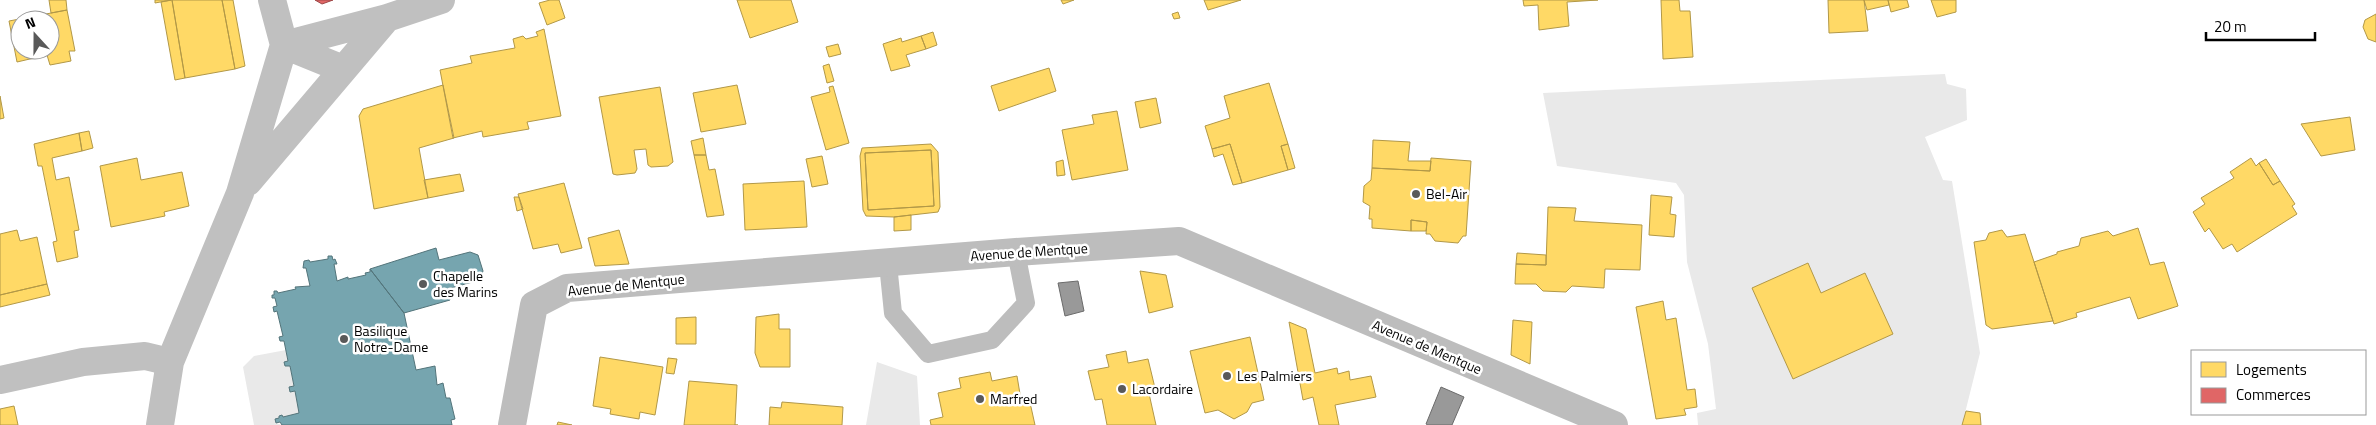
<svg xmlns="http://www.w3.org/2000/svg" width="2376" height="425" font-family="'Titillium Web',sans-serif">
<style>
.green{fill:#e9e9e9}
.homes{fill:#ffd966;stroke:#b29847;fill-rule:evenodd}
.shops{fill:#e06666;stroke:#9d4747}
.public{fill:#76a5af;stroke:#53747a}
.industry{fill:#999;stroke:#6b6b6b}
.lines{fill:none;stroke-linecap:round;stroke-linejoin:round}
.lane{stroke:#bdbdbd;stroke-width:18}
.street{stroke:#bdbdbd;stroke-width:28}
.secondary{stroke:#c0c0c0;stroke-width:28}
.poi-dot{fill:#595959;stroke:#fff;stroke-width:2}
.labels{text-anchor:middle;stroke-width:5;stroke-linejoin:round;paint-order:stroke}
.poi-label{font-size:14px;fill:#000;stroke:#fff;text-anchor:start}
.street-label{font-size:14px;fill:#000;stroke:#fff}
</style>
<rect width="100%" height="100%" fill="#fff"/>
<!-- green -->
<path class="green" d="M1945,74L1947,84L1966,89L1967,120L1925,137L1943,180L1952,181L1980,353L1962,425H1698L1697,413L1716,409L1708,344L1687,262L1684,195L1676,183L1557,166L1543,93Z
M286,350L288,361L284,362L285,366H290L294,386L291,392L295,391L299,413L283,417L279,416L276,423L282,425H254L243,367L254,356Z
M877,362L917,376L920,425H866Z"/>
<!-- homes -->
<path class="homes" d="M49,0H66L67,10L51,13Z
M155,0H171L155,3Z
M172,0H222L235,69L185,78Z
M172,0L185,78L175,80L161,2Z
M222,0H233L245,66L235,69Z
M550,0H559L565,18L547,25L539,3Z
M737,0H791L798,22L750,38Z
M1061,0H1074L1063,4Z
M1204,0H1241L1208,10Z
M1523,0H1598L1567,2L1569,26L1539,30L1538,5L1524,6Z
M1661,0H1679L1680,11H1690L1693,57L1663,59Z
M1828,0H1864L1868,31L1829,33Z
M1864,0H1888L1889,5L1867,10Z
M1888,0H1907L1909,7L1891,12Z
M1931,0H1956V12L1937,17Z
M67,10L75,51H69L71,61L50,65L47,55L17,62L9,21ZM20,20H50V50H20Z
M1178,12L1180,18L1174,19L1172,14Z
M2376,14V42L2368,39L2363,27L2365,20Z
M544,29L561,116L527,122L529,129L483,137L482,131L453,138L440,70L472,63L470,56L515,48L513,39L523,36L526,39L538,36L536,32Z
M933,32L937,45L926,49L921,36Z
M921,36L926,49L906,55L910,66L891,71L883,44L901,38L902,42Z
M838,44L841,54L829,57L826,47Z
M829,64L834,81L827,83L823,66Z
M1049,68L1056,91L999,111L991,86Z
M1269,83L1288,144L1281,146L1288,170L1242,183L1230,144L1212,149L1205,126L1230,118L1224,96Z
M443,85L454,138L419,148L428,198L374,209L359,116L363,109Z
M737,85L746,124L701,132L693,93Z
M833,86L849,143L826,150L811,97L830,92L829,87Z
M660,87L673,162L668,166L651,167L648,165L646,149L634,150L637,169L635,173L617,175L613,174L599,97Z
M0,96L4,118L0,119Z
M1156,98L1161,123L1140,128L1135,102Z
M1117,111L1128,170L1072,180L1062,130L1094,124L1092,115Z
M2350,117L2355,150L2321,156L2301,124Z
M89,131L93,148L82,151L79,133Z
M79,133L82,151L52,158L56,180L69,177L79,230L74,231L78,257L57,262L53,242L57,241L42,166H38L34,144Z
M703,138L706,155H694L691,141Z
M1373,140L1410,142L1408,161H1431L1430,171L1372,168Z
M931,144L938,152L940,207L938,212L894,217L866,216L863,210L860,156L862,148ZM931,150L934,206L868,210L865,153Z
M1230,144L1242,183L1233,185L1223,154L1214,157L1212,149Z
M1288,144L1295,168L1288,170L1281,146Z
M931,150L934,206L868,210L865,153Z
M694,155H706L709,170L715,169L724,215L707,217Z
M822,156L828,184L812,187L806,159Z
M137,158L141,180L182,172L189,206L164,212L165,216L111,227L100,166Z
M1431,158L1471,161L1466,236H1463L1458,243L1435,241L1430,234H1426L1427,222L1411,220V231L1372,228V219H1369L1370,206L1363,202L1364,186L1371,180L1372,168L1430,171Z
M2251,158L2256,166L2259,163L2273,185L2280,181L2295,204L2292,206L2297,214L2237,252L2232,244L2223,249L2209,228L2205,232L2193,212L2205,204L2201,198L2234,178L2230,172Z
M2266,159L2280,181L2273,185L2259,163Z
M1063,160L1065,175L1057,176L1056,162Z
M460,174L464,191L428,198L424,180Z
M804,181L807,227L745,230L743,184Z
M564,183L582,248L561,253L558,244L533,249L518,194Z
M1651,195L1672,197L1670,214L1676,215L1674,237L1649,235Z
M514,197H519L523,209L517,211Z
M1548,207L1576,208L1574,221L1642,225L1640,270L1605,269L1604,288L1572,286L1566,292L1543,291L1536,284H1515L1516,264L1546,265Z
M911,215V230L894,231V217Z
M1411,220L1427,222L1426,231H1411Z
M2138,228L2150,265L2164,262L2178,306L2138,319L2130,297L2076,313L2077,317L2054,324L2034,262L2057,254V252L2079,246L2081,238L2108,231L2113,236Z
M17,230L20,241L37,237L47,284L0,295V234Z
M619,230L629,264L595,266L588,238Z
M2002,230L2007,237L2025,234L2053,321L1992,329L1986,325L1974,242L1986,240L1989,233Z
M1517,253L1546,255V265L1516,264Z
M1808,263L1821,293L1865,273L1893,334L1793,379L1752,288Z
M1140,271L1166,275L1173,307L1149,313Z
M47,284L50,295L0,307V295Z
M1663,301L1666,320L1676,318L1687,390L1695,389L1697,407L1684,409L1686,415L1656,419L1636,307Z
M779,314V329H790V367H760L755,353L756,317Z
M696,317V344H676V318Z
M1513,320L1532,322L1530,364L1511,355Z
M1289,322L1306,329L1315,373L1337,368L1338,374L1349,371L1350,380L1371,376L1376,397L1335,405L1339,425H1319L1313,397L1303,400Z
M1250,337L1264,400L1252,403L1247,412L1234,419L1218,410L1205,413L1190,351Z
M1126,351L1128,363L1148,359L1155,388L1148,389L1156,425H1107L1102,399L1095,400L1088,371L1109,367L1106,355Z
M600,357L663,367L655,415L640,412L639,419L610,414L611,409L593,406Z
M668,358L677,359L674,374L666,373Z
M990,372L992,381L1017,376L1021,400L1029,398L1035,425H931L930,420L943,417L938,393L961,388L959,378Z
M689,381L737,385L735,425H738H684Z
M782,402L843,407L842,425H769L770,407L781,408Z
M14,406L18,425H0V409Z
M1966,411L1980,413L1981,425H1962Z
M558,422L572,425H557Z"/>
<!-- shops -->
<path class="shops" d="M315,0H333L322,4Z"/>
<!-- public -->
<path class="public" d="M436,248L439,260L470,252L478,255L483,271L480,280L447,289L450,300L404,313L370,269Z
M328,256H332L333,260L335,259L337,264H334L337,281L348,277V279L366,275L365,273L370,272V269L404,313L416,370L435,366L437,385L443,383L446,398H450L455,419L451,420L452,425H282L280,422L276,423L275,419L279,418V416L282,415L283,417L299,413L295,391L290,392L289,387L294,386L290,366H285L284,362L288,361L284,341H280L279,337L283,336L277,311L274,312L273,307L277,306L275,298H272V295H274V291H277L278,293L296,289L295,287L310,286L306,268H303L304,261L309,260L310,262L328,259Z"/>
<!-- industry -->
<path class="industry" d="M1078,281L1084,311L1065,316L1058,283Z
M1441,387L1464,397L1452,425H1428L1426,424Z"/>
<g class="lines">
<!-- lane -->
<path class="lane" d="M888,264L893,313L928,354L992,340L1026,303L1016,252"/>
<!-- street -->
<path class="street" d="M512,425L534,305L567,288L1016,252L1179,241L1614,425"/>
<!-- secondary -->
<path class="secondary" d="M284,45L387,18L441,0
M284,45L343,69
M248,182L387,18
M0,380L83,362L145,356L170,362
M160,425L170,362L240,193L284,45L272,0"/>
</g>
<!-- markers -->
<g class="poi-dot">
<circle cx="1416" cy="194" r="5"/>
<circle cx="423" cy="284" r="5"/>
<circle cx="344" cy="339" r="5"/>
<circle cx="1227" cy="376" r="5"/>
<circle cx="1122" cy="389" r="5"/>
<circle cx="980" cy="399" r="5"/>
</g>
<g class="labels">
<!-- poi labels -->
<g class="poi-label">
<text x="1426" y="199">Bel-Air</text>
<text x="433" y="281">Chapelle<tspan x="433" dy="16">des Marins</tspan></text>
<text x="354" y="336">Basilique<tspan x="354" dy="16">Notre-Dame</tspan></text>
<text x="1237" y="381">Les Palmiers</text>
<text x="1132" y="394">Lacordaire</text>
<text x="990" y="404">Marfred</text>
</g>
<!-- street labels -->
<g class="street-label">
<text transform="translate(1029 252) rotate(-4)" y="5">Avenue de Mentque</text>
<text transform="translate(626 285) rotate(-6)" y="5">Avenue de Mentque</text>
<text transform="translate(1427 347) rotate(23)" y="5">Avenue de Mentque</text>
</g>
</g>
<!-- legend -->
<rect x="2191" y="350" width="175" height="65" fill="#ffffff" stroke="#999999"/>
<rect x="2201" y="362" width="25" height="15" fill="#ffd966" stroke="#999999"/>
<text x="2236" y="375" font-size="15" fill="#000000">Logements</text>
<rect x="2201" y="388" width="25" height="15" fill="#e06666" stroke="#999999"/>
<text x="2236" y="400" font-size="15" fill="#000000">Commerces</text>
<!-- north arrow -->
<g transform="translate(35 35) rotate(339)"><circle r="24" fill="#ffffff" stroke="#999999"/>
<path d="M0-4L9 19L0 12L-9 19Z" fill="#595959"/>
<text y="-8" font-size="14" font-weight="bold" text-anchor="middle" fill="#000000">N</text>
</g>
<!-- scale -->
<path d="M2206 32v8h109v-8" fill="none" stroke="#000000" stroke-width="2.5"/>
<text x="2214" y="32" font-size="15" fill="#000000" stroke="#ffffff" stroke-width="4" paint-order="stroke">20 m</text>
</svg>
